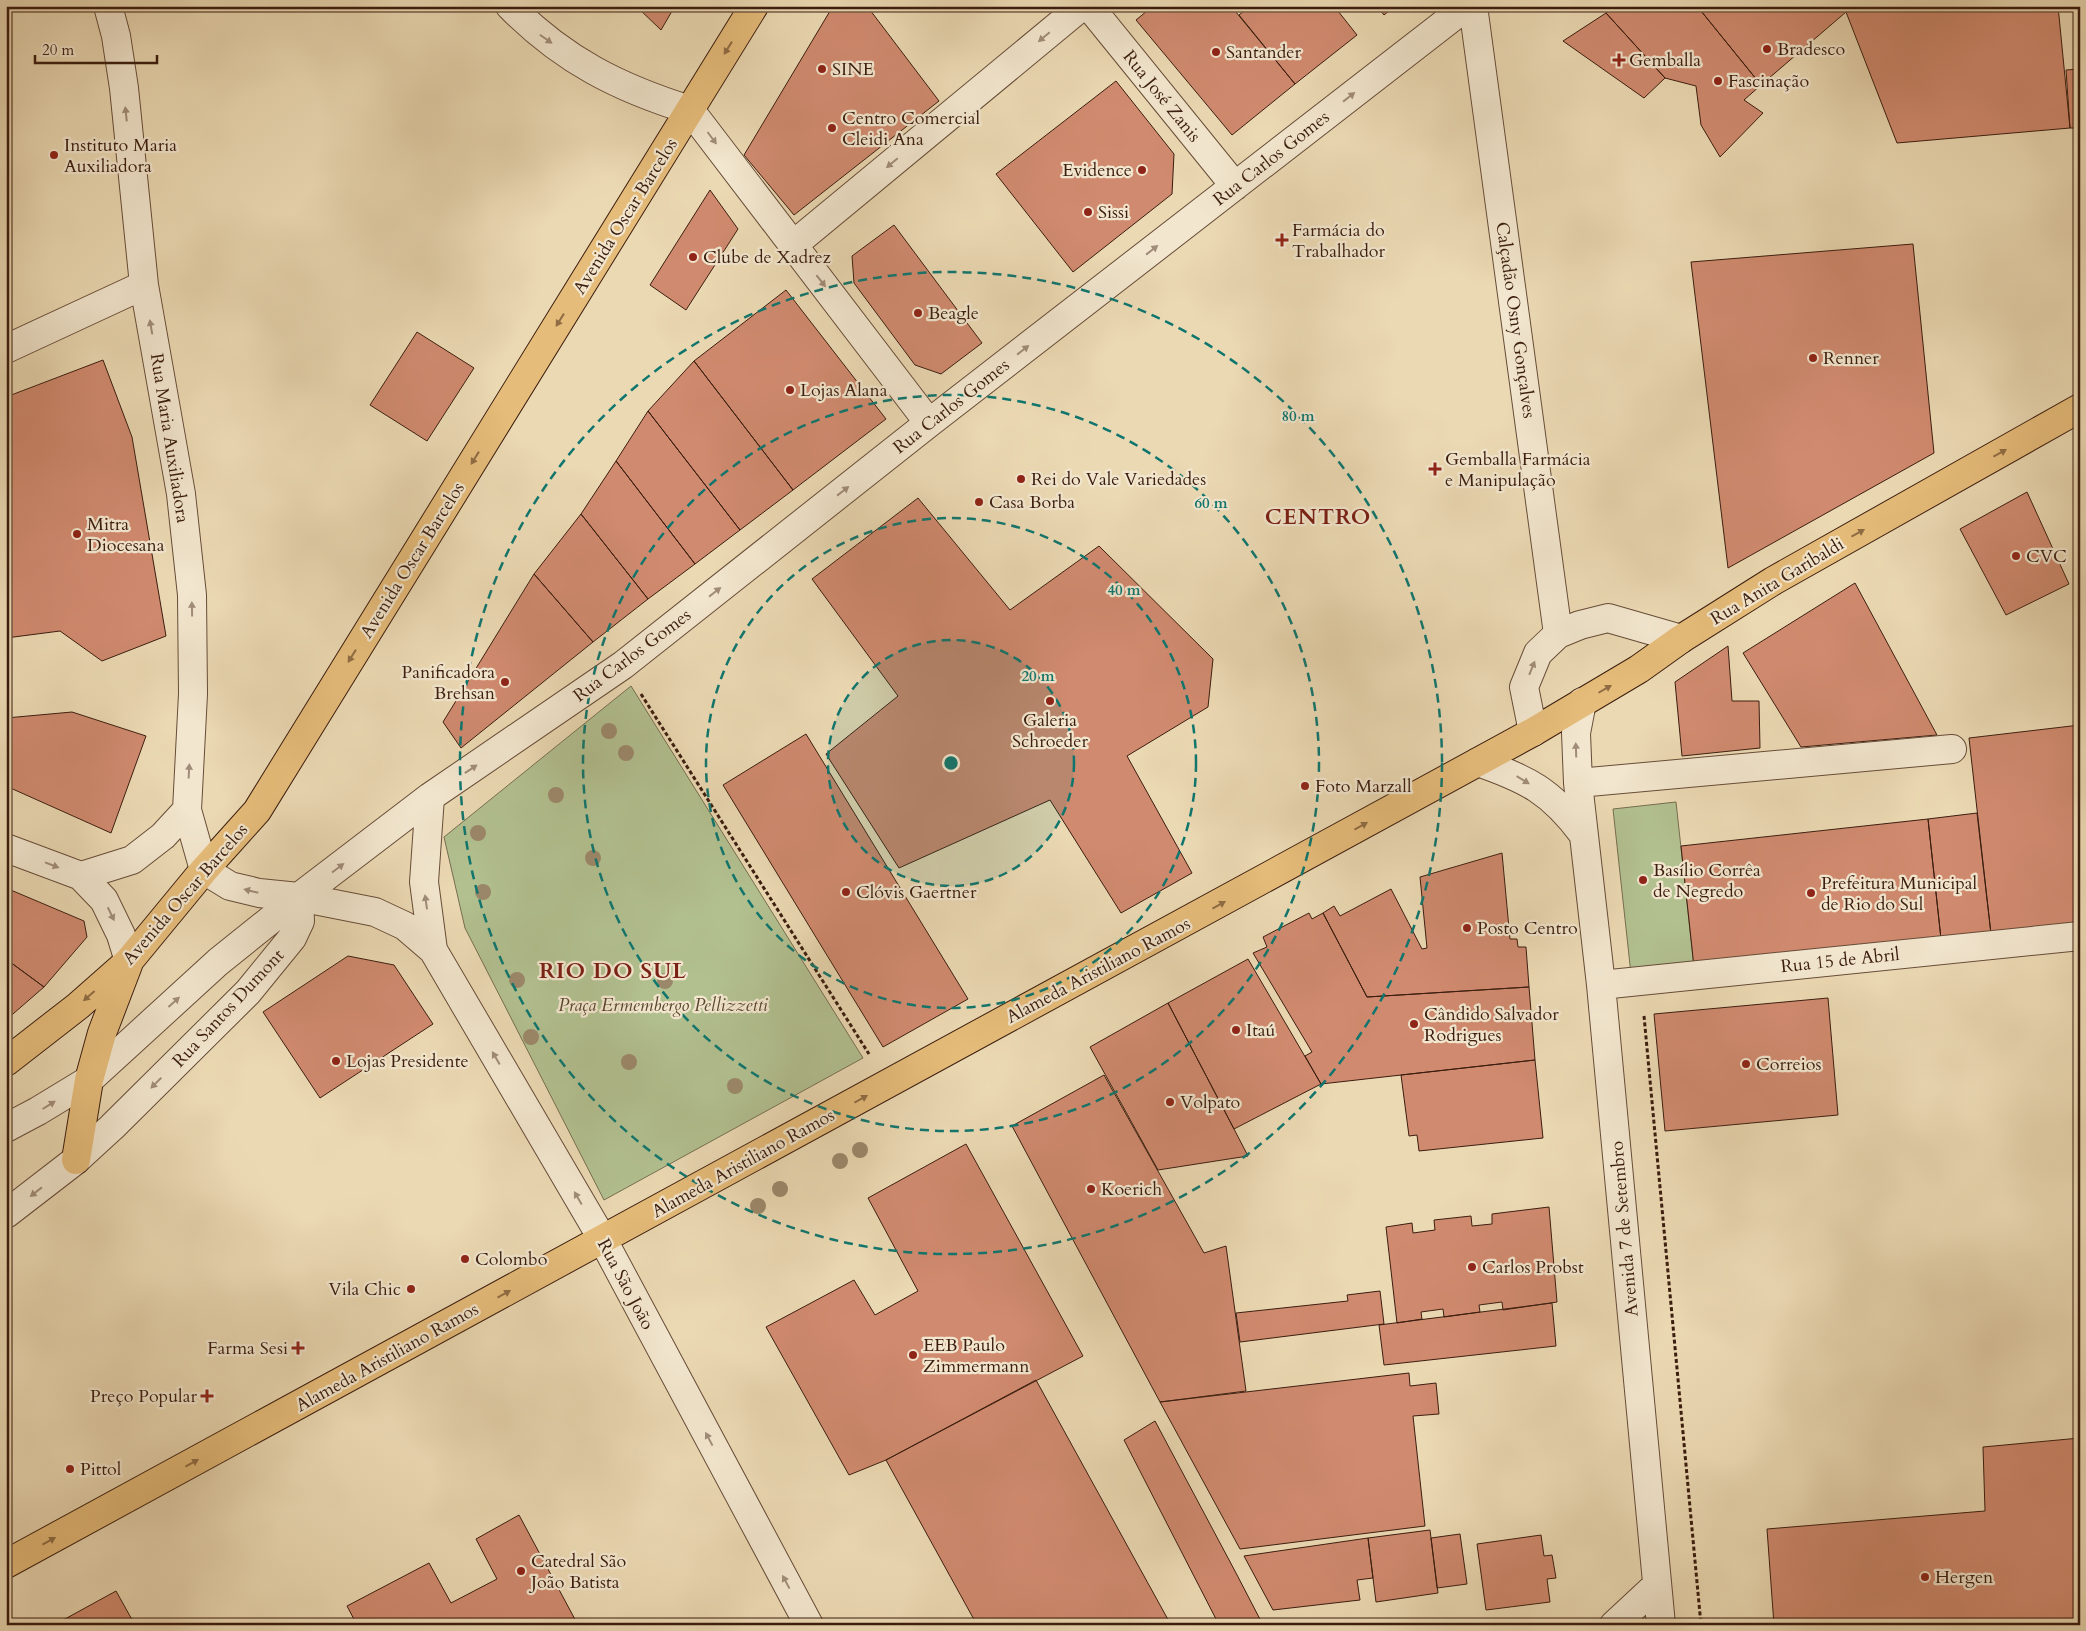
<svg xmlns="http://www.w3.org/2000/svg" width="2086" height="1631" font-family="Cardo,serif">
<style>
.green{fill:#b2c090;stroke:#766e50}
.building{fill:#d08a6f;stroke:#3b1d0f}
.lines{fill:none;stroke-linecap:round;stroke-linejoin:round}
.minor-casing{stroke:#674c38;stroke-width:30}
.major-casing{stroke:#3b1d0f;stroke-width:30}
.path{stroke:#3b1d0f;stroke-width:3;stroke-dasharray:4 2.5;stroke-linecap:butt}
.minor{stroke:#f2e6ce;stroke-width:28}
.major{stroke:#e6bc7a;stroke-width:28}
.tree{fill:#9b886a}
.oneway{fill:#a08c78}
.oneway2{fill:#906c44}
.ring{fill:none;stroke:#0f766e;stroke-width:2.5;stroke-dasharray:9 6}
.poi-dot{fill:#8f2418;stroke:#f2e6ce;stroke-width:2}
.labels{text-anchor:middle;stroke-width:4.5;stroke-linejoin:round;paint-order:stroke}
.poi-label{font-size:18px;fill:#3b1d0f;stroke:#f2e6ce;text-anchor:start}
.street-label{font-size:18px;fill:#3b1d0f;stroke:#f2e6ce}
.park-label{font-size:18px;font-style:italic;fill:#59462f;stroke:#f2e6ce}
.district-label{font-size:22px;font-weight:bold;letter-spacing:1px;fill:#7a1f14;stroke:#f2e6ce}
.centre{fill:#0f766e;stroke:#f2e6ce;stroke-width:2.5}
.ring-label{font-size:15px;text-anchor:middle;font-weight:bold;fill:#0f766e;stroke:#f2e6ce;stroke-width:4.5;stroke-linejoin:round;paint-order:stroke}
</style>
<rect width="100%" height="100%" fill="#ebd9b3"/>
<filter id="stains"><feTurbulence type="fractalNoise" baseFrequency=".004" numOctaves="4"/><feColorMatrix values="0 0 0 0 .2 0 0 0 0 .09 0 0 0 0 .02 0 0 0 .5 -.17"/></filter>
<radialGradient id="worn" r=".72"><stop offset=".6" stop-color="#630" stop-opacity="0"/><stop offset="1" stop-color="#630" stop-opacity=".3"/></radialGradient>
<!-- green -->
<path class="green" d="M631,686L863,1058L604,1200L465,928L444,837Z
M1676,802L1694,967L1631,974L1613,809Z"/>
<!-- building -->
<path class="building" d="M636,6H675L661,30Z
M833,6H867L939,101L794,215L744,155Z
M1153,6H1231L1295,84L1232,135L1136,20Z
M1250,6H1334L1357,35L1295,84L1239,15Z
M1377,6H1395L1384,15Z
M1615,6H1697L1761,85L1744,100L1763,113L1720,157L1701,125L1696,86L1665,78L1606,13Z
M1697,6H1840L1846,12L1761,85Z
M1918,6H2058L2070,128L1897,143L1846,12Z
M1606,13L1665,78L1644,98L1563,41Z
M2080,69V128H2070L2066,70Z
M1116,81L1174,154L1172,194L1073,272L996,174Z
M710,190L738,229L686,310L650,285Z
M894,225L982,343L941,374L915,365L854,283L852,256Z
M1913,244L1934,453L1728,568L1691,262Z
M786,290L886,419L793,490L694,361Z
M417,332L474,368L427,441L370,405Z
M103,360L132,437L166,636L102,661L60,631L6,638V397Z
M694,361L793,490L740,530L648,411Z
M648,411L740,530L695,564L616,461Z
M616,461L695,564L648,599L581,514Z
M2027,492L2069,584L2006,615L1960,529Z
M918,498L1010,610L1099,546L1213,659L1208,707L1127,756L1192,873L1121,913L1050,800L899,868L826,754L898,696L812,579Z
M581,514L648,599L593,642L534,574Z
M534,574L593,642L461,748L443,722Z
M1855,583L1937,735L1801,747L1743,653Z
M1728,646L1732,701H1759L1760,748L1682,756L1675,682Z
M72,712L146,736L111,833L6,786V718Z
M2080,725V924L1991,934L1969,738Z
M806,734L968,999L883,1047L723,785Z
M1977,813L1991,934L1941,939L1928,819Z
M1928,819L1941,939L1694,967L1681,846Z
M1502,853L1510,939H1517L1518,947H1526L1529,987L1367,997L1323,913L1334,906L1340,916L1391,889L1422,949L1427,948L1420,877Z
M6,888L84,921L87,937L44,987L6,959Z
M1309,913L1312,919L1323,913L1367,997L1529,987L1535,1060L1321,1084L1305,1056L1312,1052L1253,953L1267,947L1263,937Z
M348,956L394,965L433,1024L320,1098L263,1012Z
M6,959L44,987L6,1020Z
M1248,959L1321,1084L1234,1129L1168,1003Z
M1828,998L1838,1115L1665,1131L1654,1014Z
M1168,1003L1234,1129L1248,1156L1158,1170L1090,1047Z
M1535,1060L1543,1138L1419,1151L1417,1135L1409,1136L1401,1075Z
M1104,1075L1204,1253L1226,1246L1246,1391L1160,1402L1012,1126Z
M966,1144L1083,1356L886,1460L849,1475L766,1327L854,1280L875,1315L918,1291L868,1198Z
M1549,1207L1557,1302L1503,1310L1502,1302L1479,1305L1480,1312L1444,1317L1443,1309L1421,1312L1422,1319L1397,1323L1386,1227L1412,1223L1413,1233L1435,1230L1434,1220L1471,1216L1472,1226L1492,1224V1214Z
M1380,1291L1384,1324L1240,1342L1236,1313L1348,1301L1347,1295Z
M1552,1303L1556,1346L1384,1365L1379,1325Z
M1409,1373L1410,1386L1436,1383L1439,1414L1413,1416L1425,1526L1240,1549L1160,1402Z
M1036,1380L1171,1625H977L886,1460Z
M1155,1421L1236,1573L1263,1625H1205L1216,1619L1124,1440Z
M2080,1438V1625H1774L1767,1529L1985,1511L1983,1447Z
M519,1515L578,1625H357L347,1606L429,1563L451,1603L497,1579L476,1539Z
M1430,1530L1438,1593L1376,1602L1368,1538Z
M1460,1534L1467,1584L1437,1588L1431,1538Z
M1541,1535L1544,1556L1552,1555L1556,1578L1547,1579L1550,1602L1486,1610L1477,1544Z
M1368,1538L1373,1578L1357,1580L1360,1600L1273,1610L1244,1556Z
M116,1591L135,1625H54Z"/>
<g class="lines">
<defs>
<path id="minor" d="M108,6L116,36L124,88L144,285L181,494L192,595L193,694L187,810L204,870L230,886L259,893L299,897L375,912L405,926L433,950L603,1240L809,1625
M510,6C563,60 619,88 690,110L929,423
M1089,6L1235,186
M1473,6L1558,634
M793,245L1082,6
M6,349L144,285
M1582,702L1576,733L1578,783L1601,985L1661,1625
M1533,732L1524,687L1538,653L1558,634L1580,625L1608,618L1681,639
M1478,762C1527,779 1551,791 1583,834
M1578,783L1952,749
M430,797L424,882L433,950
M6,848L81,876L132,860L163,836L187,810
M81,876L104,900L121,935L129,961
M1601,985L2080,936
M6,1128L38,1111L89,1080L218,962L299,897L430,797L623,665L929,423L1467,6
M6,1214L76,1160L112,1127L248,992L292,938L300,921L299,897
M1614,1625L1657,1585"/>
<path id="major" d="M6,1062L78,1006L129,961L204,870L257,811L754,6
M76,1160L89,1080L102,1033L128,965
M6,1564L1533,732L1639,669L1681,639L1773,581L2080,408"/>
</defs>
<!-- minor casing -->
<use href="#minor" class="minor-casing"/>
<!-- major casing -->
<use href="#major" class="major-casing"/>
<!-- path -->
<path class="path" d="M641,694L869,1054
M1644,1016L1701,1625"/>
<!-- minor -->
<use href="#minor" class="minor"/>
<!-- major -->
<use href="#major" class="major"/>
</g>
<!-- trees -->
<g class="tree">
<circle cx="609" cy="731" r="8"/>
<circle cx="626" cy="753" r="8"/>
<circle cx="556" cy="795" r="8"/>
<circle cx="478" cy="833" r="8"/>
<circle cx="593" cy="858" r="8"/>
<circle cx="483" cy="892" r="8"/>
<circle cx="517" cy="980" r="8"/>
<circle cx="665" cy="981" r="8"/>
<circle cx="531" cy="1037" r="8"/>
<circle cx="629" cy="1062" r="8"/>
<circle cx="735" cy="1086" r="8"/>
<circle cx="860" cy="1150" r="8"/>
<circle cx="840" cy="1161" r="8"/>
<circle cx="780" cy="1189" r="8"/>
<circle cx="758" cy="1206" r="8"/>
</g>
<!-- one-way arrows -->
<defs><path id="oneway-solid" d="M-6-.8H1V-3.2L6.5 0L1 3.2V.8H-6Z" transform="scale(1.25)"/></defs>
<g class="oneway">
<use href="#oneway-solid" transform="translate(1044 37) rotate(140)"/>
<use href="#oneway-solid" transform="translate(546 39) rotate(35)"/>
<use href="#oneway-solid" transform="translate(1349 97) rotate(-38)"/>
<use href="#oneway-solid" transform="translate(126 114) rotate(-96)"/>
<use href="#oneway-solid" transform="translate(712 138) rotate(53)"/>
<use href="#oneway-solid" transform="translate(892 163) rotate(140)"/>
<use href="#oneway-solid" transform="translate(1152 250) rotate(-38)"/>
<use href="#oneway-solid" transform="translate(821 281) rotate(52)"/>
<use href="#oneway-solid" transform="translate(151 327) rotate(-100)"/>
<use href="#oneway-solid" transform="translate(1023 350) rotate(-38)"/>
<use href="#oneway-solid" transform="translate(843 491) rotate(-38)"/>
<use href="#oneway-solid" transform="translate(715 592) rotate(-38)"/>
<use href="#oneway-solid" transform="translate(192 609) rotate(-91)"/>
<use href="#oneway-solid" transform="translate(1532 668) rotate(-68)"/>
<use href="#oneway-solid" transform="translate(1576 750) rotate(-92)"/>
<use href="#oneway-solid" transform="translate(471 769) rotate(-34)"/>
<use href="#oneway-solid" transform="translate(189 771) rotate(-87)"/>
<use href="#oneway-solid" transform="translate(1523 780) rotate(31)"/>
<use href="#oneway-solid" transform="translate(52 865) rotate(21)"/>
<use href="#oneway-solid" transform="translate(338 868) rotate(-37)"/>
<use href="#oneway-solid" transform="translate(251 891) rotate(-166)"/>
<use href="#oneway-solid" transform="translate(426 902) rotate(-98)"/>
<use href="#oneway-solid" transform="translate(111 914) rotate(64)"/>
<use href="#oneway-solid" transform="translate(174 1002) rotate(-42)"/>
<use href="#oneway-solid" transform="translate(496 1058) rotate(-120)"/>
<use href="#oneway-solid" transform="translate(156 1083) rotate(135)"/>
<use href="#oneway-solid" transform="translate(49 1105) rotate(-32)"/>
<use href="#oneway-solid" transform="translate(36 1192) rotate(142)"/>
<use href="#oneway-solid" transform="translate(578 1198) rotate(-120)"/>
<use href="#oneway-solid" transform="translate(709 1439) rotate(-118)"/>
<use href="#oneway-solid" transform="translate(786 1582) rotate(-118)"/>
</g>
<g class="oneway2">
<use href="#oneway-solid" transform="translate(728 48) rotate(122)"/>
<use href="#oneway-solid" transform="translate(560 320) rotate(122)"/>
<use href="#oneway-solid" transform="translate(2000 453) rotate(-29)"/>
<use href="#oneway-solid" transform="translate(475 458) rotate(122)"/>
<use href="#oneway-solid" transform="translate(1858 533) rotate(-29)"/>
<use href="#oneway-solid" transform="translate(352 656) rotate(122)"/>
<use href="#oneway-solid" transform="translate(1605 689) rotate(-30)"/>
<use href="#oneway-solid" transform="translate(1361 826) rotate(-29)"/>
<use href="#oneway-solid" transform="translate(1219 905) rotate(-29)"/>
<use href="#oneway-solid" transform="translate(89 996) rotate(139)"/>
<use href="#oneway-solid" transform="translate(861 1099) rotate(-29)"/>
<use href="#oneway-solid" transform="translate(504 1294) rotate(-29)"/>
<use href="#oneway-solid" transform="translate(192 1463) rotate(-29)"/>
<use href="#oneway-solid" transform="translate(49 1541) rotate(-29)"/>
</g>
<!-- distance rings -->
<circle cx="951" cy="763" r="123" fill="#0f766e" fill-opacity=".12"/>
<g class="ring">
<circle cx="951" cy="763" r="123"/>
<circle cx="951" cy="763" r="245"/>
<circle cx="951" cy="763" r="368"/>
<circle cx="951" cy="763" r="491"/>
</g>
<!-- markers -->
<g class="poi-dot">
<circle cx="1767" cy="49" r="5"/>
<circle cx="1216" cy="52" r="5"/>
<path d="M1616.5 52.5h5v5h5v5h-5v5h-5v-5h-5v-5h5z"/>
<circle cx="822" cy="69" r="5"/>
<circle cx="1718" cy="81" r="5"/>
<circle cx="832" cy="128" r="5"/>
<circle cx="54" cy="155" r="5"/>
<circle cx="1142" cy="170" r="5"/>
<circle cx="1088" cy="212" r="5"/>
<path d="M1279.5 232.5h5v5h5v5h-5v5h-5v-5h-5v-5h5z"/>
<circle cx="693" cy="257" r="5"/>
<circle cx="918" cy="313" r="5"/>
<circle cx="1813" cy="358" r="5"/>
<circle cx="790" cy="390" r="5"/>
<path d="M1432.5 461.5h5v5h5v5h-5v5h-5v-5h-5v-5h5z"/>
<circle cx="1021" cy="479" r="5"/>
<circle cx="979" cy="502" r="5"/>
<circle cx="77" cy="534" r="5"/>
<circle cx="2016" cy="556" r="5"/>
<circle cx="505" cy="682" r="5"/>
<circle cx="1050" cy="701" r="5"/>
<circle cx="1305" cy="786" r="5"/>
<circle cx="1643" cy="880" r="5"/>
<circle cx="846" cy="892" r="5"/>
<circle cx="1811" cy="893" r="5"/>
<circle cx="1467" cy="928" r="5"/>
<circle cx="1414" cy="1024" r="5"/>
<circle cx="1236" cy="1030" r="5"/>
<circle cx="336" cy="1061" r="5"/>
<circle cx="1746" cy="1064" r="5"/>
<circle cx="1170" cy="1102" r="5"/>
<circle cx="1091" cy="1189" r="5"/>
<circle cx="465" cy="1259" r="5"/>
<circle cx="1472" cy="1267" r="5"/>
<circle cx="411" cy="1289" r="5"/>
<path d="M295.5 1340.5h5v5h5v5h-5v5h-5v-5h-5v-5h5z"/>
<circle cx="913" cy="1355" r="5"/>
<path d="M204.5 1388.5h5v5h5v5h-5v5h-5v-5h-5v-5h5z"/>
<circle cx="70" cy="1469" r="5"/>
<circle cx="521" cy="1571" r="5"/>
<circle cx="1925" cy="1577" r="5"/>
</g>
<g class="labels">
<!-- poi labels -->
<g class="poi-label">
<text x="1777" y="55">Bradesco</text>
<text x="1226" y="58">Santander</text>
<text x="1629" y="66">Gemballa</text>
<text x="832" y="75">SINE</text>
<text x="1728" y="87">Fascinação</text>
<text x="842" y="124">Centro Comercial<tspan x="842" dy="21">Cleidi Ana</tspan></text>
<text x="64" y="151">Instituto Maria<tspan x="64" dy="21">Auxiliadora</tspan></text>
<text x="1132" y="176" text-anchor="end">Evidence</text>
<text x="1098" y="218">Sissi</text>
<text x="1292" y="236">Farmácia do<tspan x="1292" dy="21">Trabalhador</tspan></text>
<text x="703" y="263">Clube de Xadrez</text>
<text x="928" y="319">Beagle</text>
<text x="1823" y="364">Renner</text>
<text x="800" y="396">Lojas Alana</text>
<text x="1445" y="465">Gemballa Farmácia<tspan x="1445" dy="21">e Manipulação</tspan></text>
<text x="1031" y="485">Rei do Vale Variedades</text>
<text x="989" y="508">Casa Borba</text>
<text x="87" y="530">Mitra<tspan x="87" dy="21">Diocesana</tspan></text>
<text x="2026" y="562">CVC</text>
<text x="495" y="678" text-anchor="end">Panificadora<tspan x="495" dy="21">Brehsan</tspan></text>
<text x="1050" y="726" text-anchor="middle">Galeria<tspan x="1050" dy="21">Schroeder</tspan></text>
<text x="1315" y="792">Foto Marzall</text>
<text x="1653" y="876">Basílio Corrêa<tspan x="1653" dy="21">de Negredo</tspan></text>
<text x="1821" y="889">Prefeitura Municipal<tspan x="1821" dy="21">de Rio do Sul</tspan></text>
<text x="856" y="898">Clóvis Gaertner</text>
<text x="1477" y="934">Posto Centro</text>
<text x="1424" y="1020">Cândido Salvador<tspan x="1424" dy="21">Rodrigues</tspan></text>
<text x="1246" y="1036">Itaú</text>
<text x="346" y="1067">Lojas Presidente</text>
<text x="1756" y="1070">Correios</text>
<text x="1180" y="1108">Volpato</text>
<text x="1101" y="1195">Koerich</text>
<text x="475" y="1265">Colombo</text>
<text x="1482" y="1273">Carlos Probst</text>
<text x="401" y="1295" text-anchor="end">Vila Chic</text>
<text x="923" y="1351">EEB Paulo<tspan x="923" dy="21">Zimmermann</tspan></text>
<text x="288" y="1354" text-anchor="end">Farma Sesi</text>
<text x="197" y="1402" text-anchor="end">Preço Popular</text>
<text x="80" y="1475">Pittol</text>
<text x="531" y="1567">Catedral São<tspan x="531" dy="21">João Batista</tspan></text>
<text x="1935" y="1583">Hergen</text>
</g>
<!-- street labels -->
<g class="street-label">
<text transform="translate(1162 96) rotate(51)" y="6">Rua José Zanis</text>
<text transform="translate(1271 158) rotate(-38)" y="6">Rua Carlos Gomes</text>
<text transform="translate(625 216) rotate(-58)" y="6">Avenida Oscar Barcelos</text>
<text transform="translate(1516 320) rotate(82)" y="6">Calçadão Osny Gonçalves</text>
<text transform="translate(951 406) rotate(-38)" y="6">Rua Carlos Gomes</text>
<text transform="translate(170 438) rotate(81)" y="6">Rua Maria Auxiliadora</text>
<text transform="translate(412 560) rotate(-58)" y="6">Avenida Oscar Barcelos</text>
<text transform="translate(1777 581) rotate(-31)" y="6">Rua Anita Garibaldi</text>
<text transform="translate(632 655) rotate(-37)" y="6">Rua Carlos Gomes</text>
<text transform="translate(185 894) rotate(-49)" y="6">Avenida Oscar Barcelos</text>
<text transform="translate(1840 960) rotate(-6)" y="6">Rua 15 de Abril</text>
<text transform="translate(1098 970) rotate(-28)" y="6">Alameda Aristiliano Ramos</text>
<text transform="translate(228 1008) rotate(-47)" y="6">Rua Santos Dumont</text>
<text transform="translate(743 1163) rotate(-29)" y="6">Alameda Aristiliano Ramos</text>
<text transform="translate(1624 1229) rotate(-95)" y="6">Avenida 7 de Setembro</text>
<text transform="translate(626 1284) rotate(62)" y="6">Rua São João</text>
<text transform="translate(387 1357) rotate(-29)" y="6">Alameda Aristiliano Ramos</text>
</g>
<!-- park labels -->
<g class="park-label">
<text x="663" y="1011">Praça Ermembergo Pellizzetti</text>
</g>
<!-- district labels -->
<g class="district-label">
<text x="1318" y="524">CENTRO</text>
<text x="613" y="978">RIO DO SUL</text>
</g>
</g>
<circle cx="951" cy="763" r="8" class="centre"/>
<g class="ring-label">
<text x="1298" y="421">80 m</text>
<text x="1211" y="508">60 m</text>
<text x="1124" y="595">40 m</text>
<text x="1038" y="681">20 m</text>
</g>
<!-- margin -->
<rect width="2086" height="1631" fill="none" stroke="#ebd9b3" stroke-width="25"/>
<rect x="8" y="8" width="2071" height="1616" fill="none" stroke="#3b1d0f" stroke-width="2.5"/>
<rect x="12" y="12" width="2061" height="1606" fill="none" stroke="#3b1d0f"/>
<!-- scale -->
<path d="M35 55v8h122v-8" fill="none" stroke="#3b1d0f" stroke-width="2.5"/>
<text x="42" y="55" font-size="15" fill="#3b1d0f" stroke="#f2e6ce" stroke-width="4" paint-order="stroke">20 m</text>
<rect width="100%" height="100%" filter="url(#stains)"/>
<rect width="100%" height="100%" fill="url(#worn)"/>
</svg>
